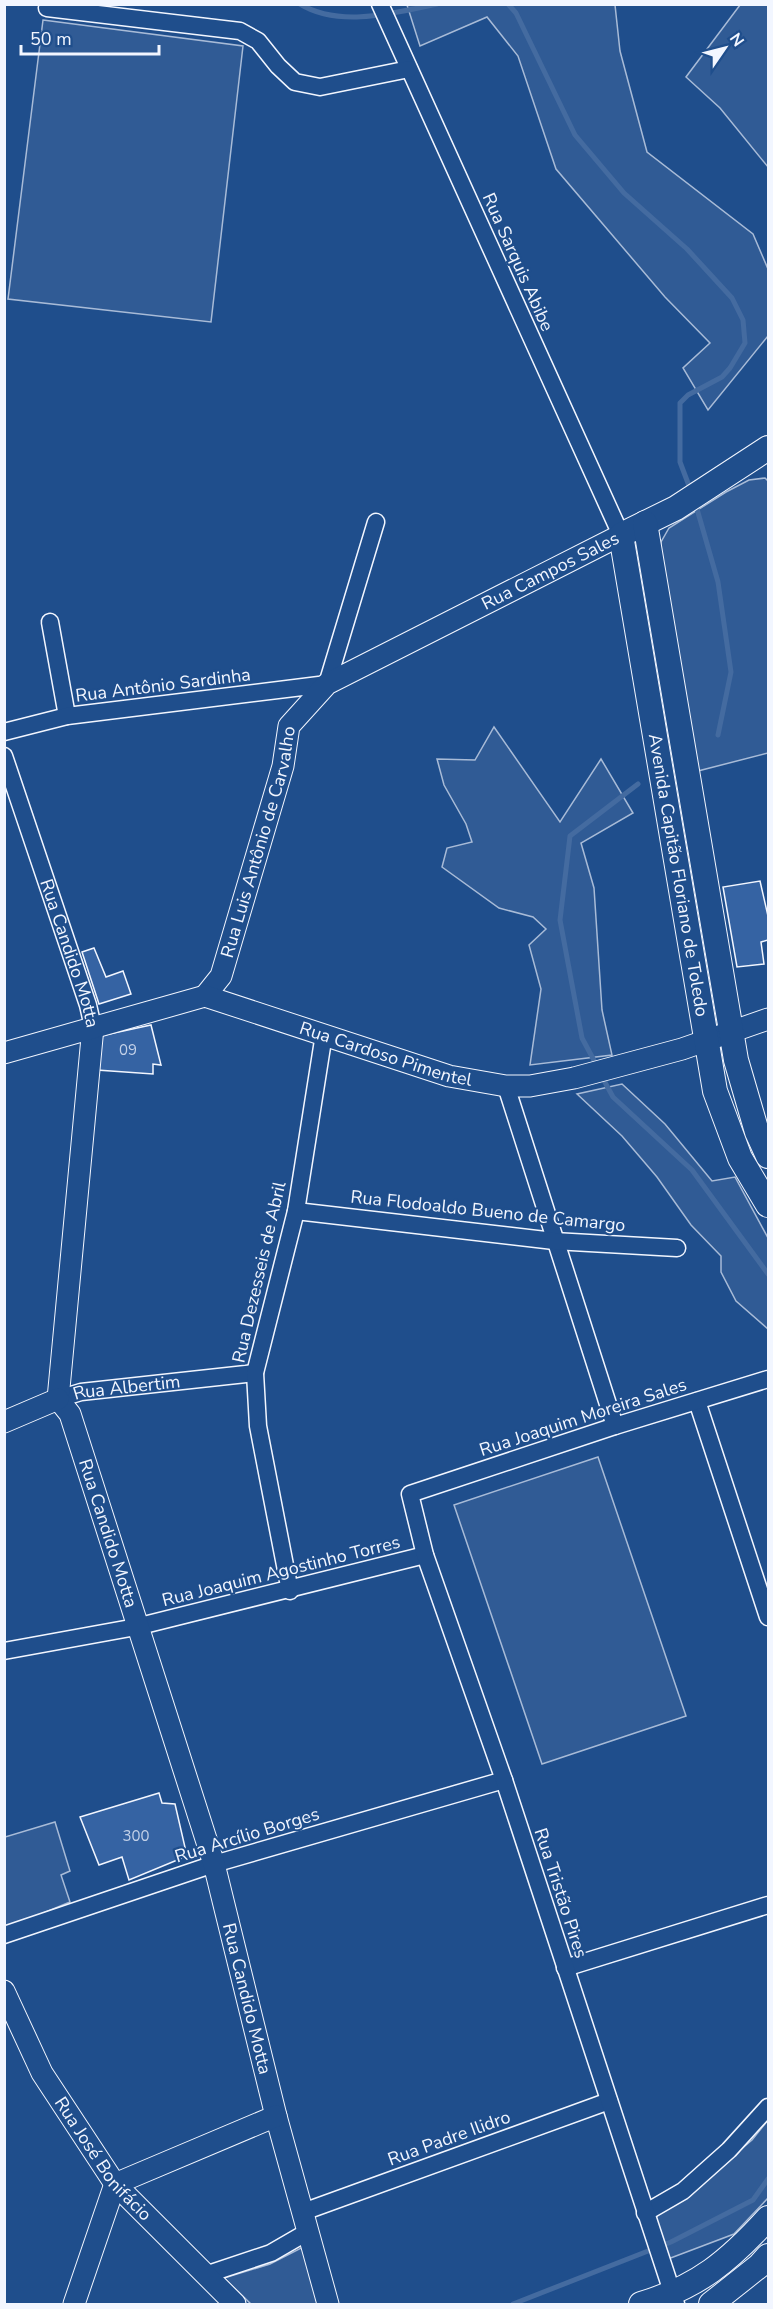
<svg xmlns="http://www.w3.org/2000/svg" width="773" height="2309" font-family="'Nunito Sans',sans-serif">
<style>
.built{fill:#305b95;stroke:#a8bbd7;stroke-width:1.5}
.lines{fill:none;stroke-linecap:round;stroke-linejoin:round}
.stream{stroke:#446ba0;stroke-width:5}
.building{fill:#3563a3;stroke:#f2f6ff;stroke-width:1.5}
.minor-casing{stroke:#f2f6ff;stroke-width:19}
.tertiary-casing{stroke:#f2f6ff;stroke-width:23}
.secondary-casing{stroke:#f2f6ff;stroke-width:26}
.minor{stroke:#1f4e8c;stroke-width:16}
.tertiary{stroke:#1f4e8c;stroke-width:21}
.secondary{stroke:#1f4e8c;stroke-width:24}
.labels{text-anchor:middle;stroke-width:4.5;stroke-linejoin:round;paint-order:stroke}
.number-label{font-size:15px;fill:#c3d1e8}
.street-label{font-size:18px;fill:#f2f6ff;stroke:#1f4e8c}
</style>
<rect width="100%" height="100%" fill="#1f4e8c"/>
<!-- built -->
<path class="built" d="M407,5H615L620,51L647,152L753,234L768,269V336L708,410L683,368L710,343L665,297L556,169L518,56L487,17L420,46Z
M740,5H768V167L720,108L686,77Z
M43,20L243,46L211,322L8,299Z
M765,478L768,481V753L694,772L659,560L661,542L669,528L726,492L749,480Z
M494,727L560,822L601,759L633,813L581,843L594,888L602,1010L612,1055L530,1065L541,989L529,945L546,929L533,917L499,908L442,867L447,848L472,842L466,824L444,785L437,759L475,760Z
M622,1084L665,1124L712,1181L735,1177L768,1238V1329L736,1301L721,1272V1256L691,1225L657,1177L622,1136L577,1094Z
M598,1457L686,1716L542,1764L454,1505Z
M55,1822L70,1871L61,1875L70,1902L5,1929V1837Z
M768,2120V2198L734,2234L668,2259L654,2218L684,2197L752,2140Z
M303,2247L320,2304H251L224,2278L270,2264Z"/>
<g class="lines">
<!-- stream -->
<path class="stream" d="M300,4C339,28 394,13 437,4
M508,4L516,13L575,135L624,193L687,249L732,298L743,320L745,343L730,368L722,377L688,395L680,403V462L691,491
M695,502L718,582L731,672L718,735
M597,1066L582,1038L560,920L570,836L638,784
M601,1075L613,1097L692,1170L768,1274
M513,2304L671,2242L753,2200L768,2179"/>
</g>
<!-- building -->
<path class="building" d="M760,881L768,916V940L761,942L764,964L737,967L723,887Z
M94,948L106,977L123,971L131,994L99,1004L82,952Z
M151,1025L161,1065L153,1064V1074L97,1070L100,1036Z
M159,1793L162,1803L175,1804L187,1856L129,1880L122,1857L99,1865L80,1817Z"/>
<g class="lines">
<defs>
<g id="minor">
<path d="M380,4L621,535"/>
<path d="M47,8L240,31L258,41L278,66L295,82L320,87L409,69"/>
<path d="M50,622L67,716"/>
<path d="M4,732L67,716L327,684L376,522"/>
<path id="s1" d="M4,756L88,1005L93,1027"/>
<path d="M506,1086L615,1426"/>
<path d="M296,1211L554,1241L677,1248"/>
<path id="s2" d="M58,1399L81,1392L255,1373"/>
<path d="M697,1401L768,1617"/>
<path d="M290,1591L258,1426L255,1373L296,1211L324,1034"/>
<path d="M4,1651L136,1627L425,1555"/>
<path d="M4,1935L214,1864L504,1780"/>
<path d="M565,1968L768,1905"/>
<path d="M303,2212L609,2101"/>
<path d="M645,2213L683,2191L729,2150L768,2107"/>
<path d="M205,2275L271,2253L309,2231"/>
<path d="M676,2304L504,1780L425,1555L410,1494L615,1426L768,1379"/>
</g>
<g id="tertiary">
<path id="s3" d="M205,996L221,976L283,766L289,726L327,684L621,535"/>
<path id="s4" d="M93,1027L58,1399L70,1414L214,1864L276,2116L328,2304"/>
<path id="s5" d="M4,1053L205,996L449,1076L506,1086H530L574,1078L682,1049L768,1019"/>
<path d="M4,1422L58,1399"/>
<path id="s6" d="M4,1991L42,2073L115,2184L235,2304"/>
<path d="M74,2304L115,2184L276,2116"/>
</g>
<g id="secondary">
<path id="s7" d="M768,448L676,508L621,535L715,1091L740,1158L768,1205"/>
<path d="M645,523L736,1060L757,1132L768,1156"/>
<path d="M641,2304C698,2287 729,2261 768,2218"/>
<path d="M711,2304L759,2266L768,2256"/>
</g>
</defs>
<!-- minor casing -->
<use href="#minor" class="minor-casing"/>
<!-- tertiary casing -->
<use href="#tertiary" class="tertiary-casing"/>
<!-- secondary casing -->
<use href="#secondary" class="secondary-casing"/>
<!-- minor -->
<use href="#minor" class="minor"/>
<!-- tertiary -->
<use href="#tertiary" class="tertiary"/>
<!-- secondary -->
<use href="#secondary" class="secondary"/>
</g>
<g class="labels">
<!-- number labels -->
<g class="number-label">
<text x="128" y="1055">09</text>
<text x="136" y="1841">300</text>
</g>
<!-- street labels -->
<g class="street-label">
<text transform="translate(518 262) rotate(66)" y="6">Rua Sarquis Abibe</text>
<text dy="6" stroke="none"><textPath href="#s3" startOffset="592">Rua Campos Sales</textPath></text>
<text transform="translate(163 685) rotate(-7)" y="6">Rua Antônio Sardinha</text>
<text dy="6" stroke="none"><textPath href="#s3" startOffset="165">Rua Luis Antônio de Carvalho</textPath></text>
<text dy="6" stroke="none"><textPath href="#s7" startOffset="516">Avenida Capitão Floriano de Toledo</textPath></text>
<text dy="6" stroke="none"><textPath href="#s1" startOffset="208">Rua Candido Motta</textPath></text>
<text dy="6" stroke="none"><textPath href="#s5" startOffset="399">Rua Cardoso Pimentel</textPath></text>
<text transform="translate(488 1211) rotate(6)" y="6">Rua Flodoaldo Bueno de Camargo</text>
<text transform="translate(259 1272) rotate(-77)" y="6">Rua Dezesseis de Abril</text>
<text dy="6" stroke="none"><textPath href="#s2" startOffset="70">Rua Albertim</textPath></text>
<text transform="translate(583 1417) rotate(-18)" y="6">Rua Joaquim Moreira Sales</text>
<text dy="6" stroke="none"><textPath href="#s4" startOffset="518">Rua Candido Motta</textPath></text>
<text transform="translate(281 1571) rotate(-14)" y="6">Rua Joaquim Agostinho Torres</text>
<text transform="translate(247 1835) rotate(-17)" y="6">Rua Arcílio Borges</text>
<text transform="translate(561 1893) rotate(72)" y="6">Rua Tristão Pires</text>
<text dy="6" stroke="none"><textPath href="#s4" startOffset="1004">Rua Candido Motta</textPath></text>
<text transform="translate(449 2138) rotate(-20)" y="6">Rua Padre Ilidro</text>
<text dy="6" stroke="none"><textPath href="#s6" startOffset="196">Rua José Bonifácio</textPath></text>
</g>
</g>
<!-- border -->
<rect width="773" height="2309" fill="none" stroke="#f2f6ff" stroke-width="12"/>
<!-- north arrow -->
<g transform="translate(725 48) rotate(55)" stroke="#1f4e8c" stroke-width="4.5" paint-order="stroke">
<path d="M0-4.5L10 22L0 15L-10 22Z" fill="#f2f6ff"/>
<text y="-9" font-size="16" font-weight="bold" text-anchor="middle" fill="#f2f6ff">N</text>
</g>
<!-- scale -->
<path d="M21 45v9h138v-9" fill="none" stroke="#f2f6ff" stroke-width="3"/>
<text x="30" y="45" font-size="18" fill="#f2f6ff" stroke="#1f4e8c" stroke-width="4.5" paint-order="stroke">50 m</text>
</svg>
